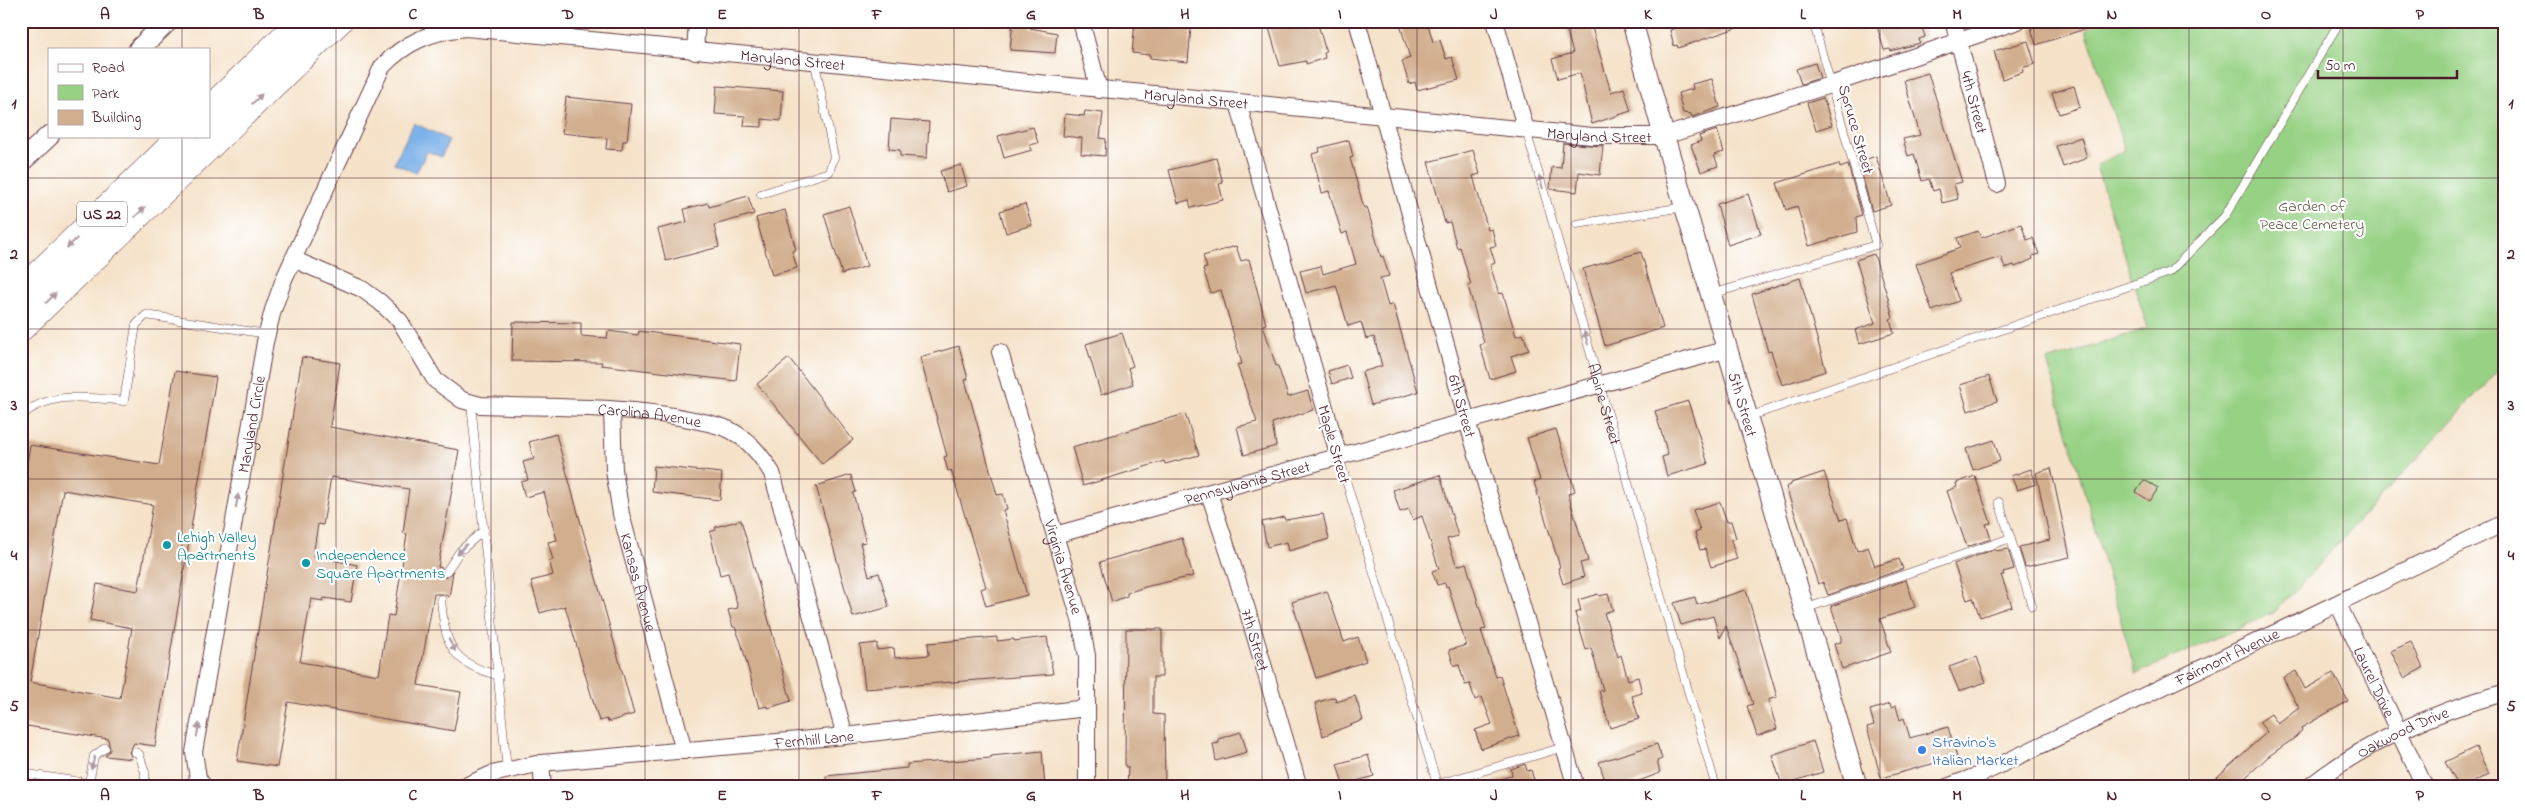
<svg xmlns="http://www.w3.org/2000/svg" width="2525" height="808" font-family="'Indie Flower',sans-serif">
<style>
.green{fill:#97d184;stroke:#707858}
.water{fill:#7ab1e9;stroke:#62688a}
.building{fill:#d1ae8e;fill-rule:evenodd}
.lines{fill:none;stroke-linecap:round;stroke-linejoin:round}
.service-casing{stroke:#643c43;stroke-width:9}
.minor-casing{stroke:#643c43;stroke-width:18}
.tertiary-casing{stroke:#643c43;stroke-width:22}
.motorway-casing{stroke:#643c43;stroke-width:29}
.service{stroke:#fff;stroke-width:8}
.minor{stroke:#fff;stroke-width:16}
.tertiary{stroke:#fff;stroke-width:20}
.motorway{stroke:#fff;stroke-width:28}
.oneway{fill:#ae9aa0}
.grid{fill:none;stroke:#4a1f2b;stroke-width:1;stroke-opacity:0.55}
.culture-dot{fill:#0f9aa8;stroke:#fff;stroke-width:2}
.shop-dot{fill:#3f7fe0;stroke:#fff;stroke-width:2}
.labels{text-anchor:middle;stroke-width:4.5;stroke-linejoin:round;paint-order:stroke}
.shield{fill:#fff;stroke:#80626b;stroke-width:1}
.shield-label{font-size:15px;font-weight:bold;fill:#4a1f2b}
.street-label{font-size:16px;fill:#4a1f2b;stroke:#fff}
.park-label{font-size:16px;fill:#655d4a;stroke:#fff}
.culture-label{font-size:16px;fill:#0d838f;stroke:#fff;text-anchor:start}
.shop-label{font-size:16px;fill:#366cbe;stroke:#fff;text-anchor:start}
.neatline{fill:none;stroke:#4a1f2b;stroke-width:2}
.grid-label{font-size:16px;text-anchor:middle;font-weight:bold;fill:#4a1f2b}
</style>
<rect width="100%" height="100%" fill="#fff"/>
<filter id="ink" filterUnits="userSpaceOnUse"><feTurbulence type="fractalNoise" baseFrequency=".02" numOctaves="2"/><feDisplacementMap in="SourceGraphic" scale="10" xChannelSelector="R" yChannelSelector="G"/><feConvolveMatrix kernelMatrix="1 2 1 2 8 2 1 2 1" color-interpolation-filters="sRGB"/></filter>
<filter id="wash" filterUnits="userSpaceOnUse"><feTurbulence type="fractalNoise" baseFrequency=".0096" numOctaves="4" result="noise"/><feDisplacementMap in="SourceGraphic" scale="20" xChannelSelector="R" yChannelSelector="G"/><feGaussianBlur stdDeviation="1.12" result="paint"/><feColorMatrix in="noise" values="0 0 0 0 0 0 0 0 0 0 0 0 0 0 0 0 0 1.4 0 .05"/><feComposite in="paint" operator="in"/></filter>
<g filter="url(#wash)">
<rect width="100%" height="100%" fill="#f5e2c9"/>
<!-- green -->
<path class="green" d="M2086,21H2504V364L2275,612L2136,674L2047,361L2148,328L2096,166L2125,150L2087,33Z"/>
<!-- water -->
<path class="water" d="M414,123L449,140L441,157L427,151L416,173L394,163Z"/>
<g id="blocks">
<!-- building -->
<path class="building" d="M1013,21H1030V28L1057,33L1055,53L1010,50Z
M1135,21L1191,27L1188,62L1150,58V55L1132,53Z
M1267,21H1317L1326,52L1324,53L1325,58L1306,64V61L1280,66Z
M1399,21H1427L1433,42L1440,40L1446,59L1452,57L1459,80L1417,90L1415,82L1409,84L1402,61L1410,58Z
M1564,21H1590L1611,92L1624,88L1631,111L1592,124L1580,73L1558,79L1552,59L1573,53Z
M1699,21H1744L1745,25L1678,48L1677,45L1674,46L1670,30Z
M1891,21H1920L1925,37L1919,39L1920,43L1891,51L1890,49L1884,50L1877,26Z
M2052,21H2099L2100,24L2036,45L2031,28Z
M2028,41L2035,64L2022,68L2023,72L2002,79L1994,51Z
M1815,63L1820,78L1801,84L1796,69Z
M1928,73L1962,182L1954,184L1958,199L1942,203L1939,189L1933,191L1929,179L1922,181L1914,154L1908,156L1903,139L1920,135L1904,80Z
M1712,79L1720,107L1692,117L1691,114L1683,113L1678,93L1693,89L1692,84Z
M717,86L783,91L781,121L762,119V127L744,126L745,116L715,114Z
M2074,86L2080,107L2059,114L2052,93Z
M566,97L631,104L627,141H623L622,150L606,149L607,138L562,133Z
M1823,98L1832,125L1816,130L1807,103Z
M1085,111L1103,113L1100,138L1106,139L1105,156L1081,154L1082,138L1063,136L1065,114L1084,116Z
M891,119L929,122L927,158L900,156V150L889,149Z
M1033,127L1038,143L1030,145L1032,150L1004,158L998,136Z
M1717,130L1724,152L1714,155L1718,166L1701,172L1691,145L1701,141L1699,136Z
M2081,137L2087,158L2063,167L2056,146Z
M1349,140L1353,157L1350,158L1364,208L1367,207L1381,257L1383,256L1389,276L1380,278L1388,306L1393,304L1418,392L1371,405L1362,372L1382,366L1374,337L1366,339L1361,322L1348,326L1336,285L1306,293L1300,271L1321,266L1323,274L1356,264L1347,232L1342,234L1329,191L1322,193L1312,154L1320,152L1319,148Z
M1563,143L1603,146L1600,175L1579,172L1577,192L1550,189L1552,167L1561,168Z
M1473,150L1480,174L1473,176L1488,230L1492,229L1496,246L1490,247L1495,263L1490,265L1499,294L1503,293L1516,336L1523,334L1529,350L1511,356L1516,371L1490,379L1480,345L1484,343L1468,286L1471,285L1460,247L1457,248L1450,222L1445,223L1428,162Z
M1876,156L1891,205L1872,211L1858,162Z
M1216,158L1223,183L1219,184L1223,200L1191,208L1189,200L1178,203L1169,170Z
M1839,164L1840,168L1848,165L1862,215L1856,217L1857,232L1809,246L1797,206L1786,210L1777,183Z
M961,165L967,186L947,192L940,171Z
M1748,194L1761,234L1728,245L1717,204Z
M748,196L754,214L714,225L719,247L666,261L658,229L687,222L684,209L708,203L709,207Z
M1025,204L1032,225L1006,233L1000,211Z
M849,206L867,266L842,274L824,214Z
M785,210L796,250L792,251L797,268L772,275L756,218Z
M2021,224L2027,240L2033,238L2039,254L2032,256L2033,259L2015,267L2014,265L2005,268L2001,257L1949,273L1959,301L1932,311L1916,264L1960,248L1957,238L1978,231L1981,238Z
M1236,246L1241,261L1249,259L1266,324L1263,325L1276,366H1278L1288,397L1308,391L1313,410L1272,423L1276,446L1244,455L1237,427L1257,422L1237,365L1242,364L1221,290L1211,293L1203,269L1207,268L1203,256Z
M1641,252L1663,328L1605,346L1583,269Z
M1874,254L1888,298L1893,318L1890,319L1894,333L1859,344L1855,330L1875,323L1856,260Z
M1800,278L1826,371L1782,385L1771,351L1768,352L1752,294Z
M513,322L581,323V336L607,338L608,331L638,335L639,331L740,344L736,381L601,365L602,362L512,361Z
M1122,333L1133,366L1128,368L1133,384L1101,395L1086,344Z
M959,346L968,379L965,380L997,495L1003,494L1007,509L1003,510L1027,595L986,606L981,589L986,587L956,486L951,470L948,471L944,457L947,456L920,357Z
M302,357L340,363L330,427L459,450L438,567L442,568L441,574L445,578L453,571L451,585L449,597L443,594H434L418,685L461,692L454,731L288,702L277,767L237,761ZM331,477L409,489L403,533L407,534L394,616L388,615L379,675L300,662L311,599L323,601L324,598L351,602L357,565L313,556L318,524L323,525Z
M789,358L853,440L822,464L757,384Z
M1347,365L1351,378L1332,384L1328,371Z
M175,371L216,377L155,746L134,743L129,752L132,759L105,756L110,750L108,739L21,725V500L30,445L159,465ZM63,490L153,505L138,591L97,584L90,620L132,628L120,698L30,682Z
M1989,376L1997,401L1968,411L1960,385Z
M1688,401L1708,464L1667,476L1662,457L1668,455L1655,411Z
M1185,414L1199,455L1165,464L1164,461L1083,486L1072,447Z
M1556,429L1575,491L1568,494L1588,561L1580,563L1584,577L1563,584L1558,568L1560,567L1534,482L1540,480L1527,438Z
M556,434L634,714L608,722L607,719L599,721L565,606L540,613L531,581L553,575L549,561L553,560L548,542L557,540L544,492L525,497L521,482L528,480L523,462L534,459L529,442Z
M1994,440L2000,461L1973,470L1966,449Z
M654,466L722,473L720,500L652,492Z
M2051,468L2070,557L2025,567L2019,547L2050,540L2036,473Z
M2031,469L2036,484L2017,490L2011,476Z
M1824,472L1841,520L1847,518L1857,551L1868,547L1875,566L1899,559L1903,569L1828,595L1823,582L1818,584L1786,487L1791,485V483Z
M851,475L856,492L853,493L857,508L866,542L860,543L869,576L879,573L889,607L853,617L816,486Z
M1440,475L1458,536L1447,539L1457,566L1466,563L1486,629L1481,630L1496,677L1500,676L1519,736L1481,749L1475,730L1492,724L1482,697L1475,700L1470,684L1465,685L1459,665L1454,666L1449,650L1466,645L1448,586L1446,587L1445,583L1437,585L1432,571L1439,569L1422,516L1413,520L1409,509L1400,512L1393,490Z
M1975,476L1991,523L1986,524L1991,539L1967,547L1947,491L1957,487L1956,483Z
M2144,480L2158,488L2150,501L2136,492Z
M1720,502L1727,522L1731,521L1736,538L1731,540L1737,559L1711,567L1705,549L1700,550L1695,533L1700,531L1693,510Z
M1323,514L1329,539L1289,551L1287,542L1267,547L1262,522L1284,517L1285,520Z
M741,520L791,701L768,708L767,706L759,708L741,642L735,627H733L728,610L738,608L728,573L720,575L710,532L716,530L715,527Z
M1182,538L1193,576L1145,587L1127,593V596L1112,602L1100,562Z
M1995,549L1996,551L2008,549L2014,569L2003,572L2004,575H2001L2012,606L1980,617L1973,598L1967,600L1954,564Z
M1906,580L1915,607L1880,619L1891,652L1842,669L1834,644L1841,642V637L1831,606Z
M1746,590L1777,697L1768,700L1777,729L1757,736L1747,706L1753,704L1726,626L1720,638L1713,616L1681,625L1674,603L1695,597L1697,605Z
M1327,591L1344,642L1358,637L1366,661L1316,678L1292,602Z
M1598,594L1599,596L1608,594L1613,610L1604,613L1618,657L1621,655L1628,680L1638,677L1642,693L1632,696L1639,719L1610,728L1599,691L1603,690L1591,648L1586,650L1575,613L1581,611L1578,600Z
M1126,629H1162V677H1153V714L1164,715L1165,787H1127L1128,767H1125Z
M997,637V641L1014,639V641L1047,637L1053,674L865,689L860,645L877,643V650L894,648L895,658L929,655L928,643Z
M2411,642L2423,668L2404,678L2391,651Z
M1977,657L1986,682L1959,691L1949,667Z
M2296,671L2305,689L2333,673L2348,701L2301,728L2302,730L2296,737L2269,756L2235,787H2206L2267,732L2259,722L2271,714L2278,724L2299,708L2283,678Z
M1355,696L1363,720L1323,736L1315,703L1335,697L1336,702Z
M1890,704L1891,708L1896,706L1900,720L1904,718L1910,738L1948,727L1957,757L1881,778L1867,727L1874,725L1870,710Z
M1241,732L1247,752L1216,761L1213,744L1219,743L1218,739Z
M1813,741L1823,772L1782,785L1772,755Z
M1657,744L1662,759L1657,761L1660,773L1623,787H1607L1599,762Z
M2476,747L2489,774L2464,787H2459L2445,762Z
M1042,751L1045,787H826V776L907,768V764L991,758V756Z
M1368,755L1374,776L1343,785L1337,764Z
M1525,764L1527,771L1531,770L1536,787H1485V785L1512,775L1511,769Z"/>
</g>
</g>
<g filter="url(#ink)">
<use href="#blocks" fill-opacity="0" stroke="#643c43" stroke-width="1"/>
<g class="lines">
<defs>
<g id="service">
<path id="s1" d="M1526,130L1716,787"/>
<path d="M761,194L829,172L834,157L815,63"/>
<path d="M1577,224L1684,207"/>
<path d="M1712,294L1876,245L1813,21"/>
<path d="M471,403L507,770"/>
<path d="M21,416C50,391 88,397 124,401L136,325L146,315L267,334"/>
<path d="M1748,417L2170,272L2225,216L2340,21"/>
<path d="M1339,457L1437,784"/>
<path d="M1999,502L2032,606"/>
<path d="M446,572L460,551L484,530"/>
<path d="M441,599C445,644 451,664 498,675"/>
<path d="M1804,609L2011,538"/>
<path d="M135,752L139,754L145,772V787"/>
<path d="M21,773L114,787"/>
<path d="M89,783L94,756L105,748"/>
<path d="M180,787L198,778"/>
<path d="M1428,787L1564,747"/>
</g>
<g id="minor">
<path d="M1081,21L1099,90"/>
<path id="s2" d="M1357,21L1467,421L1576,787"/>
<path d="M1495,21L1526,130"/>
<path id="s3" d="M1953,21L1997,184"/>
<path d="M695,52L697,21"/>
<path d="M1238,103L1339,457"/>
<path id="s4" d="M293,259L362,289L380,302L400,321L435,380L462,400L480,405C549,408 621,405 689,419C703,422 717,424 730,430C749,440 761,455 772,473L845,736"/>
<path id="s5" d="M1000,352L1080,619L1087,656V787"/>
<path id="s6" d="M612,410L614,470L621,514L684,751"/>
<path id="s7" d="M1209,493L1246,606L1299,787"/>
<path id="s8" d="M1055,535L1728,349"/>
<path id="s9" d="M2338,604L2425,787"/>
<path d="M541,763L543,787"/>
<path id="s10" d="M204,787L198,778L194,752L265,342L273,310L284,279L382,67C405,42 432,31 466,28L1592,136H1664L1830,85L2018,21"/>
<path id="s11" d="M463,787L492,774L541,763L845,736L1087,708"/>
<path id="s12" d="M1947,787L1979,775L2504,523"/>
<path id="s13" d="M2309,787C2364,743 2435,711 2504,693"/>
</g>
<g id="tertiary">
<path id="s14" d="M1632,21L1664,136L1857,787"/>
<path d="M139,49L168,21"/>
<path d="M21,162L49,136"/>
</g>
<path id="motorway" d="M209,111L302,21
M21,292L183,136
M21,327L338,21"/>
</defs>
<!-- service casing -->
<use href="#service" class="service-casing"/>
<!-- minor casing -->
<use href="#minor" class="minor-casing"/>
<!-- tertiary casing -->
<use href="#tertiary" class="tertiary-casing"/>
<!-- motorway casing -->
<use href="#motorway" class="motorway-casing"/>
<!-- service -->
<use href="#service" class="service"/>
<!-- minor -->
<use href="#minor" class="minor"/>
<!-- tertiary -->
<use href="#tertiary" class="tertiary"/>
<!-- motorway -->
<use href="#motorway" class="motorway"/>
</g>
<!-- one-way arrows -->
<defs><path id="oneway-solid" d="M-6-.8H1V-3.2L6.5 0L1 3.2V.8H-6Z" transform="scale(1.25)"/></defs>
<g class="oneway">
<use href="#oneway-solid" transform="translate(257 99) rotate(-44)"/>
<use href="#oneway-solid" transform="translate(1541 182) rotate(-106)"/>
<use href="#oneway-solid" transform="translate(140 212) rotate(-44)"/>
<use href="#oneway-solid" transform="translate(72 243) rotate(136)"/>
<use href="#oneway-solid" transform="translate(51 298) rotate(-44)"/>
<use href="#oneway-solid" transform="translate(1586 338) rotate(-106)"/>
<use href="#oneway-solid" transform="translate(237 501) rotate(-80)"/>
<use href="#oneway-solid" transform="translate(462 549) rotate(133)"/>
<use href="#oneway-solid" transform="translate(452 645) rotate(62)"/>
<use href="#oneway-solid" transform="translate(198 730) rotate(-80)"/>
<use href="#oneway-solid" transform="translate(93 763) rotate(105)"/>
</g>
</g>
<!-- grid -->
<path class="grid" d="M182,21V49M336,21V787M491,21V787M645,21V787M799,21V787M954,21V787M1108,21V787M1262,21V787M1417,21V787M1571,21V787M1726,21V787M1880,21V787M2034,21V787M2189,21V787M2343,21V787M182,136V787M21,178H2504M21,329H2504M21,479H2504M21,630H2504"/>
<!-- markers -->
<g class="culture-dot">
<circle cx="167" cy="545" r="5"/>
<circle cx="306" cy="563" r="5"/>
</g>
<circle class="shop-dot" cx="1922" cy="750" r="5"/>
<g class="labels">
<!-- shield labels -->
<rect class="shield" x="77" y="201.5" width="50" height="25" rx="4"/>
<g class="shield-label">
<text x="102" y="219">US 22</text>
</g>
<!-- street labels -->
<g class="street-label">
<text dy="6" stroke="none"><textPath href="#s10" startOffset="1176">Maryland Street</textPath></text>
<text dy="6" stroke="none"><textPath href="#s10" startOffset="1581">Maryland Street</textPath></text>
<text dy="6" stroke="none"><textPath href="#s3" startOffset="84">4th Street</textPath></text>
<text transform="translate(1857 129) rotate(74)" y="6">Spruce Street</text>
<text dy="6" stroke="none"><textPath href="#s10" startOffset="1986">Maryland Street</textPath></text>
<text dy="6" stroke="none"><textPath href="#s1" startOffset="285">Alpine Street</textPath></text>
<text dy="6" stroke="none"><textPath href="#s14" startOffset="399">5th Street</textPath></text>
<text dy="6" stroke="none"><textPath href="#s2" startOffset="399">6th Street</textPath></text>
<text dy="6" stroke="none"><textPath href="#s4" startOffset="416">Carolina Avenue</textPath></text>
<text dy="6" stroke="none"><textPath href="#s10" startOffset="370">Maryland Circle</textPath></text>
<text transform="translate(1335 444) rotate(74)" y="6">Maple Street</text>
<text dy="6" stroke="none"><textPath href="#s8" startOffset="199">Pennsylvania Street</textPath></text>
<text dy="6" stroke="none"><textPath href="#s5" startOffset="224">Virginia Avenue</textPath></text>
<text dy="6" stroke="none"><textPath href="#s6" startOffset="175">Kansas Avenue</textPath></text>
<text dy="6" stroke="none"><textPath href="#s7" startOffset="154">7th Street</textPath></text>
<text dy="6" stroke="none"><textPath href="#s12" startOffset="309">Fairmont Avenue</textPath></text>
<text dy="6" stroke="none"><textPath href="#s9" startOffset="86">Laurel Drive</textPath></text>
<text dy="6" stroke="none"><textPath href="#s13" startOffset="109">Oakwood Drive</textPath></text>
<text dy="6" stroke="none"><textPath href="#s11" startOffset="356">Fernhill Lane</textPath></text>
</g>
<!-- park labels -->
<g class="park-label">
<text x="2312" y="211">Garden of<tspan x="2312" dy="18">Peace Cemetery</tspan></text>
</g>
<!-- culture labels -->
<g class="culture-label">
<text x="177" y="542">Lehigh Valley<tspan x="177" dy="18">Apartments</tspan></text>
<text x="316" y="560">Independence<tspan x="316" dy="18">Square Apartments</tspan></text>
</g>
<!-- shop labels -->
<g class="shop-label">
<text x="1932" y="747">Stravino's<tspan x="1932" dy="18">Italian Market</tspan></text>
</g>
</g>
<!-- margin -->
<rect width="2525" height="808" fill="none" stroke="#fff" stroke-width="55"/>
<!-- legend -->
<rect x="48" y="48" width="162" height="90" fill="#ffffff" stroke="#b7a5aa"/>
<rect x="58" y="64" width="25" height="8" fill="#ffffff" stroke="#b7a5aa"/>
<text x="92" y="72" font-size="15" fill="#4a1f2b">Road</text>
<rect x="58" y="85" width="25" height="15" fill="#97d184" stroke="#b7a5aa"/>
<text x="92" y="98" font-size="15" fill="#4a1f2b">Park</text>
<rect x="58" y="110" width="25" height="15" fill="#d1ae8e" stroke="#b7a5aa"/>
<text x="92" y="122" font-size="15" fill="#4a1f2b">Building</text>
<!-- scale -->
<path d="M2318 70v8h139v-8" fill="none" stroke="#4a1f2b" stroke-width="2.5"/>
<text x="2325" y="70" font-size="15" fill="#4a1f2b" stroke="#ffffff" stroke-width="4" paint-order="stroke">50 m</text>
<rect x="28" y="28" width="2470" height="752" class="neatline"/>
<g class="grid-label">
<text x="105" y="19">A</text>
<text x="259" y="19">B</text>
<text x="413" y="19">C</text>
<text x="568" y="19">D</text>
<text x="722" y="19">E</text>
<text x="877" y="19">F</text>
<text x="1031" y="19">G</text>
<text x="1185" y="19">H</text>
<text x="1340" y="19">I</text>
<text x="1494" y="19">J</text>
<text x="1648" y="19">K</text>
<text x="1803" y="19">L</text>
<text x="1957" y="19">M</text>
<text x="2112" y="19">N</text>
<text x="2266" y="19">O</text>
<text x="2420" y="19">P</text>
<text x="14" y="108">1</text>
<text x="2511" y="108">1</text>
<text x="14" y="259">2</text>
<text x="2511" y="259">2</text>
<text x="14" y="410">3</text>
<text x="2511" y="410">3</text>
<text x="14" y="560">4</text>
<text x="2511" y="560">4</text>
<text x="14" y="711">5</text>
<text x="2511" y="711">5</text>
<text x="105" y="800">A</text>
<text x="259" y="800">B</text>
<text x="413" y="800">C</text>
<text x="568" y="800">D</text>
<text x="722" y="800">E</text>
<text x="877" y="800">F</text>
<text x="1031" y="800">G</text>
<text x="1185" y="800">H</text>
<text x="1340" y="800">I</text>
<text x="1494" y="800">J</text>
<text x="1648" y="800">K</text>
<text x="1803" y="800">L</text>
<text x="1957" y="800">M</text>
<text x="2112" y="800">N</text>
<text x="2266" y="800">O</text>
<text x="2420" y="800">P</text>
</g>
</svg>
